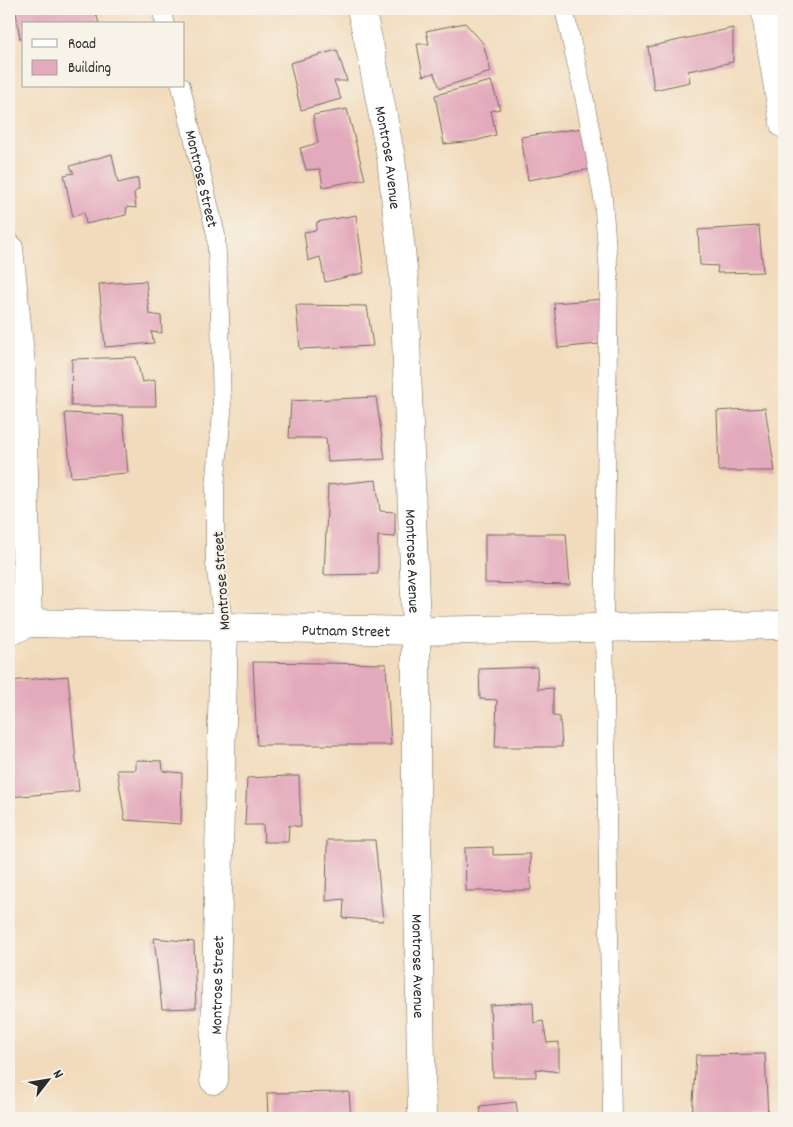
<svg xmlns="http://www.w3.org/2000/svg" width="793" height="1127" font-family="Dekko,sans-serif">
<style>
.building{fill:#e3a9bc}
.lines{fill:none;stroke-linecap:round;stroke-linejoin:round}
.lane-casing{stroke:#71695e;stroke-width:19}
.street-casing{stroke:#71695e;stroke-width:29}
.lane{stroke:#fff;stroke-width:18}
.street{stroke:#fff;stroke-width:28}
.labels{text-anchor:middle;stroke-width:4;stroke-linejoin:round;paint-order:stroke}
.street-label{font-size:16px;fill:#2b2b2b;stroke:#f7f3e8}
</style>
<rect width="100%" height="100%" fill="#f7f3e8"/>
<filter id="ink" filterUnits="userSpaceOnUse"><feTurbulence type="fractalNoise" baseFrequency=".02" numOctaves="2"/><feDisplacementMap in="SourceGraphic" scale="10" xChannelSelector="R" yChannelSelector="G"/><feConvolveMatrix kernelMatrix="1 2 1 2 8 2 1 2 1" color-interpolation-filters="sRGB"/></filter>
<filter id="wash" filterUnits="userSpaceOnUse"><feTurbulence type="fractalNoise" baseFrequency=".0096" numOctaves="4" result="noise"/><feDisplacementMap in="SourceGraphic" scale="20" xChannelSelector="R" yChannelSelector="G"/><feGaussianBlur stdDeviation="1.12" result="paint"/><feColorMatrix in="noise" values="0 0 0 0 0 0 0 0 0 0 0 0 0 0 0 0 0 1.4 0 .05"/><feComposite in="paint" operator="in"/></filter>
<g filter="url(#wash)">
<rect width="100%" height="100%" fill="#f2dbbc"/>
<g id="blocks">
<!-- building -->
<path class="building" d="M22,9H95L99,24H24V38L20,39L16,12Z
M465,23L483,43L491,72L440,88L434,73L423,76L417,44H429L426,31Z
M733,28V62L688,71L690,82L654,90L648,47Z
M337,50L347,81H334L341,99L301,110L290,63Z
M491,81L500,109L491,111L496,135L475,141L444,144L435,95Z
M347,109L365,179L323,187L320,169L306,170L300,148L318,143L313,115Z
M582,128L591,169L528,180L521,137Z
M112,154L118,183L138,178L139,189L134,193L136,208L127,207L126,215L86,224L84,212L73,217L64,175L74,173L70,166Z
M356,215L364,273L325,282L320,257L308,261L304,232L316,230L317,222Z
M759,226L763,272L717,273L718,266L700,265L698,230Z
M146,281L149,314L161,316L162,333L151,332L154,343L105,347L99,284Z
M604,299L608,343L558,348L554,303Z
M296,305L367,306L373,346L300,349Z
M136,357L142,382L155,380L156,406H71L72,359Z
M376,397L385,459L328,462L326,438H289L291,401Z
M765,408L775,471H719L717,411Z
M65,413L123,415L128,473L71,477Z
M376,480L380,511L395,512V537L378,536V574L324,575L328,485Z
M485,534H566L570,585L485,583Z
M253,662L386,664L391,745H257Z
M537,667L538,689L553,688V716L560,717L562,747H495L497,700L480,699L479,669Z
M68,676L79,791L9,797V681Z
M136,760L162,761L163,771L182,773L181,824L125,820L117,770H136Z
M289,776H299L301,827L289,825L288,842H264L263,825H245L247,778Z
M327,840H375L383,921L343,918L344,899L326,901Z
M493,847V855L530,854L531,890L466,891L465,848Z
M154,938L194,942L196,1008L162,1009Z
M533,1002L534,1023L543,1021L547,1043L559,1042V1072L536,1069V1077H493L490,1005Z
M765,1054L768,1118H692L696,1055Z
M349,1092L351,1118H268L267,1093Z
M516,1102L518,1118H481L480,1106Z"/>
</g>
</g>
<g filter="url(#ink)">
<use href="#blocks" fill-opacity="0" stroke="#71695e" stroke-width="1"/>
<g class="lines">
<defs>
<g id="lane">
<path d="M161,9L165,24"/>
<path d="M564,9L585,101L603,198L609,276L604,629L612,1118"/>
<path id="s1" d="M181,86L216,235L220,316L222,413L215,487V564L224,628"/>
</g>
<g id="street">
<path id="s2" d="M361,9L370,48L391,158L404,278L416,631V784L422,1118"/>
<path d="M765,9L784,124"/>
<path d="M9,248L21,364L28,623"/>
<path id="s3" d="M9,632L28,623L416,631L784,625"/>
<path id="s4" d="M214,1080L224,628"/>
</g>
</defs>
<!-- lane casing -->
<use href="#lane" class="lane-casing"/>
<!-- street casing -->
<use href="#street" class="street-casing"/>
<!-- lane -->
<use href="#lane" class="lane"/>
<!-- street -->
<use href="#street" class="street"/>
</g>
</g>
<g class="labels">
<!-- street labels -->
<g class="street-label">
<text dy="6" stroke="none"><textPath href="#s2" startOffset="151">Montrose Avenue</textPath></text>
<text dy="6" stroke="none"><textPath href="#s1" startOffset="95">Montrose Street</textPath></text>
<text dy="6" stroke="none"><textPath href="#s2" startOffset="556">Montrose Avenue</textPath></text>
<text transform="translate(220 581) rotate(-94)" y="6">Montrose Street</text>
<text dy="6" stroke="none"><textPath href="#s3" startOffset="339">Putnam Street</textPath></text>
<text dy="6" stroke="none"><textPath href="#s2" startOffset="961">Montrose Avenue</textPath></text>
<text dy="6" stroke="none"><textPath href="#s4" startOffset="95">Montrose Street</textPath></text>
</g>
</g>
<!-- margin -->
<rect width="793" height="1127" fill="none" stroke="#f7f3e8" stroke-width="30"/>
<!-- legend -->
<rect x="22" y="22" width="162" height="65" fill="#f7f3e8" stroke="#a5a39c"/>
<rect x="32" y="39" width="25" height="8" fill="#ffffff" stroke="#a5a39c"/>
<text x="68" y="48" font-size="15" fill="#2b2b2b">Road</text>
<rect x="32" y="60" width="25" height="15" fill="#e3a9bc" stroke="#a5a39c"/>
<text x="68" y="72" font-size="15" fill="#2b2b2b">Building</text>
<!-- north arrow -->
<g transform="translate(48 1080) rotate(59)" stroke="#f7f3e8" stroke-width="4" paint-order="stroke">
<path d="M0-4L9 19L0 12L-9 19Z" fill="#2b2b2b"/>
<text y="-8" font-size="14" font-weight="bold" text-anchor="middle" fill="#2b2b2b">N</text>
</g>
</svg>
